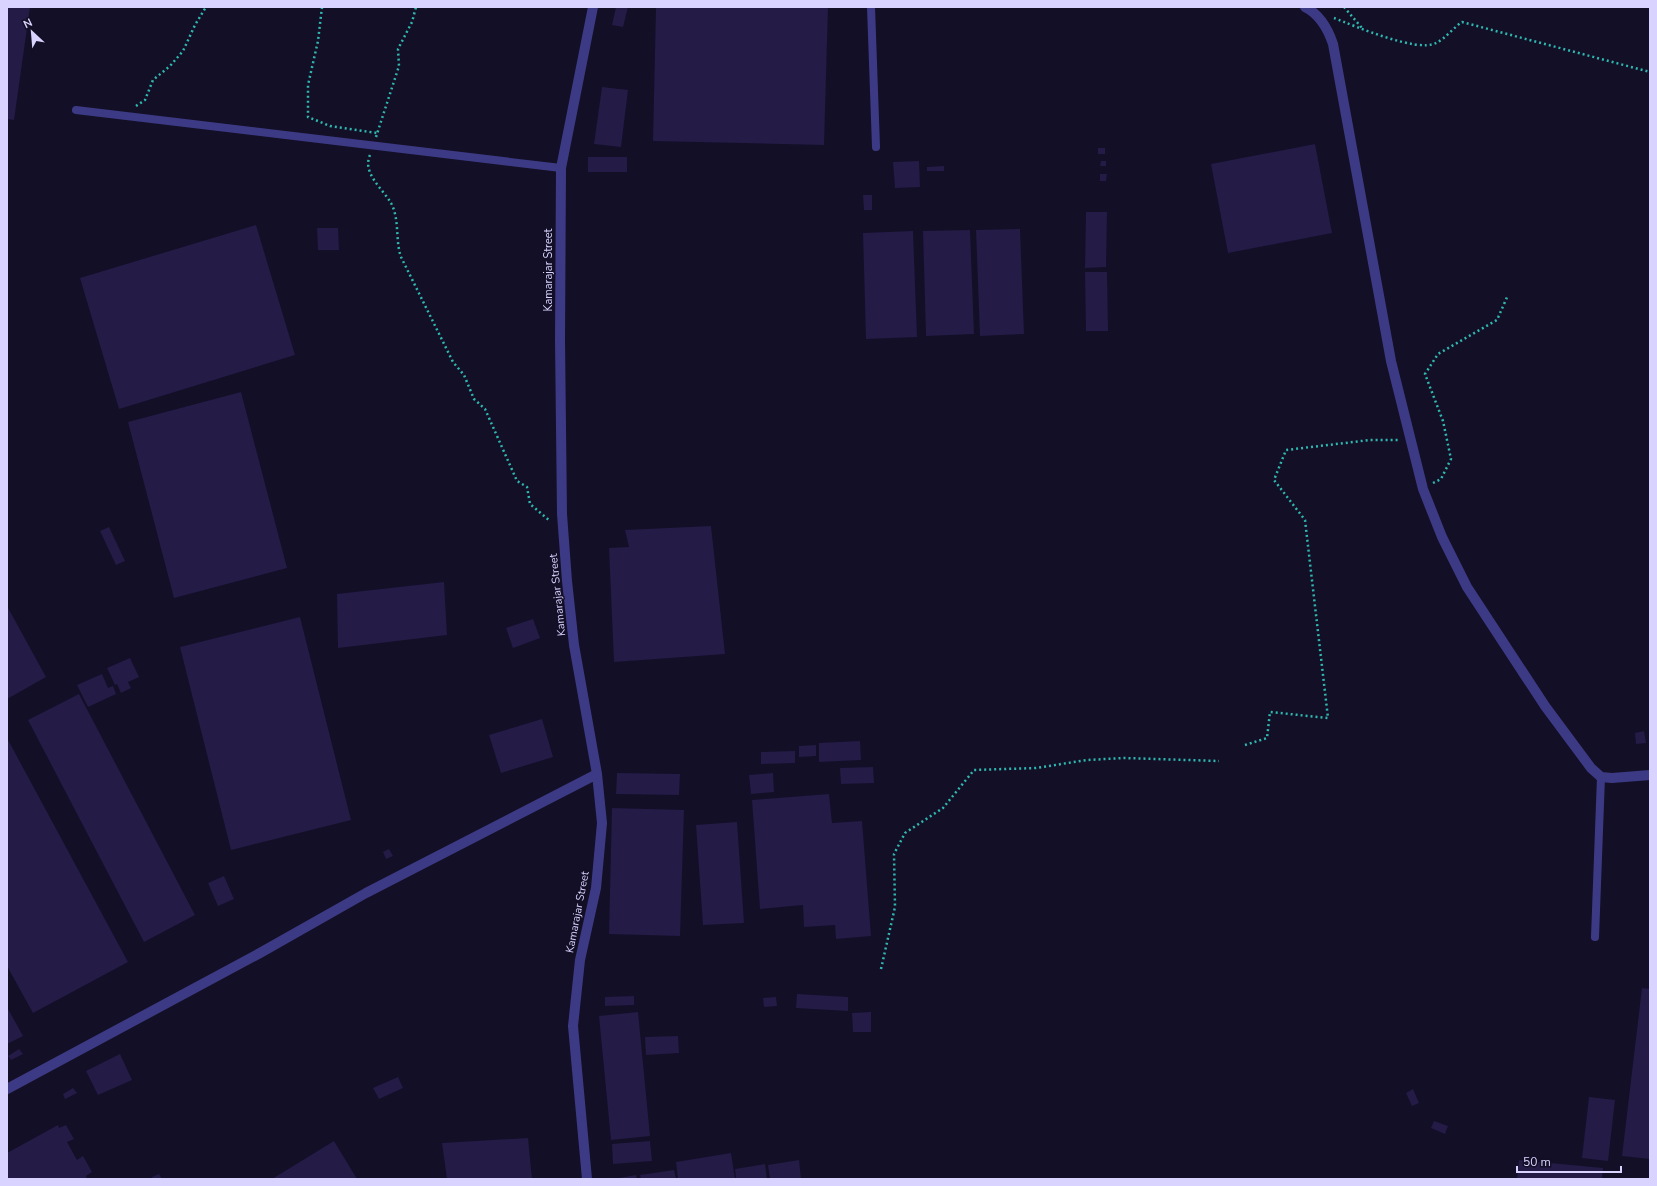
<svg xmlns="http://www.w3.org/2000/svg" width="1657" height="1186" font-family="'Nunito Sans',sans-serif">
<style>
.building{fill:#241b47}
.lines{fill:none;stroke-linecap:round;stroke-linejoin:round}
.path{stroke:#2fb8b0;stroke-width:2.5;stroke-dasharray:2 3;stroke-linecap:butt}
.lane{stroke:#3d3a85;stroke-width:8}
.street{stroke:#3d3a85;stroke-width:10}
.labels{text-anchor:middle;stroke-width:3;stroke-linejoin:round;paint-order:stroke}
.street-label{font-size:11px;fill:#d9d4ff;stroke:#130f26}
</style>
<rect width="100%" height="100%" fill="#130f26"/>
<!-- building -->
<path class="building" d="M7,7H30L14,120L7,119Z
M616,7H628L623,27L612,25Z
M656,7H828L824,145L653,141Z
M602,87L628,90L621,147L594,144Z
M1315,144L1332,233L1228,253L1211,164Z
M1098,148H1105V154H1098Z
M588,157H627V172H588Z
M919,161L920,187L895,188L893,162Z
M1101,161H1106V166H1100Z
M944,166V171H927V167Z
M1100,174H1107L1106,181H1100Z
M863,195H872V210H864Z
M1086,212H1107L1106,267L1085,268Z
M256,225L295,355L119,409L80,278Z
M317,228H338L339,250H318Z
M1020,229L1024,334L980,336L976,230Z
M970,230L974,334L926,336L923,231Z
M913,231L917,337L866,339L863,233Z
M1085,272H1107L1108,331H1086Z
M241,392L287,568L174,598L128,422Z
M711,526L725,654L614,662L609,548L629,547L625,530Z
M109,527L125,561L116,565L100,531Z
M444,582L447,635L338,648L337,594Z
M7,606L46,677L7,699Z
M300,617L351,820L231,850L180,647Z
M533,619L540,638L513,648L506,628Z
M130,658L139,677L128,682L131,688L121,693L117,684L115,685L107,668Z
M102,674L108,688L113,686L116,694L88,707L77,685Z
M79,694L195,915L144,942L28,720Z
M542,719L553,757L501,773L489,735Z
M1644,731L1646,743L1636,744L1635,733Z
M7,738L128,962L33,1013L7,966Z
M860,741L861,760L819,762V743Z
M816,745V756L799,757V746Z
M795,751V763L761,764V752Z
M873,767L874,783L841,784L840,768Z
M617,773L680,774L679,795L616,794Z
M773,773L774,792L751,794L749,775Z
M829,794L832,823L862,821L871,936L836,939L835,925L804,927L803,905L760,909L752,800Z
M612,808L684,810L680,936L609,934Z
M737,822L744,923L703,925L696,825Z
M389,849L393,856L386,859L383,852Z
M224,876L234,899L218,906L208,883Z
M1642,988L1650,989V1159L1622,1156Z
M797,994L848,997V1011L796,1008Z
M634,996V1005L605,1006V997Z
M776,997L777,1006L764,1007L763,998Z
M7,1007L23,1036L7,1044Z
M638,1012L650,1136L611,1140L599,1016Z
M871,1012V1032H853L852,1013Z
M678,1036L679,1053L646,1055L645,1037Z
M19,1049L23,1054L11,1060L8,1056Z
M120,1054L132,1080L98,1095L86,1071Z
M398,1077L403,1088L379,1099L373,1088Z
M73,1088L77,1093L65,1099L63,1094Z
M1413,1089L1419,1103L1412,1106L1406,1093Z
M1589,1097L1615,1100L1608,1161L1582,1158Z
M1434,1121L1448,1126L1445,1134L1431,1128Z
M58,1125L59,1128L66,1125L74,1139L67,1142L77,1160L83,1156L92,1172L86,1176L87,1179H7V1153Z
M528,1138L532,1179H447L442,1143Z
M334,1141L357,1179H272Z
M650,1141L652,1161L613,1164L612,1144Z
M731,1153L735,1179H678L676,1162Z
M799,1160L801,1179H770L768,1165Z
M1519,1160L1603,1168L1602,1179H1517Z
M765,1164L767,1179H736L735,1169Z
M674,1170L676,1179H641L640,1175Z
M159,1174L162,1179H153L152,1177Z
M636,1175L637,1179H619V1178Z"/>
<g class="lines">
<!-- path -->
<path class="path" d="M322,7L318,41L308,85V117L330,126L377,133
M1344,7L1362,28
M1334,18C1355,26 1417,53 1436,43C1445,39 1453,28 1462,22L1650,72
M136,106L145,100L153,80L170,66L183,51L195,25L206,7
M376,137L399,66L398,49L412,22L416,7
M370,155C362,173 382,188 391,203C400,220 395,240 401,257L453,362L464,375L474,399L485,409L517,481L527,487L530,504L550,521
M1433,483L1441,479L1451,459L1443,421L1425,374L1438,354L1497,320L1508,295
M1245,745L1267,738L1270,712L1328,718L1305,520L1274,480L1286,450L1370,440H1399
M881,969L895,907L894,854L905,833L943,808L974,770L1036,768L1087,760L1124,758L1219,761"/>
<!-- lane -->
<path class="lane" d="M871,7L876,147
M76,110L561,168
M1595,937L1601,777"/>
<!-- street -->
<path class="street" d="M1305,7C1319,14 1328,29 1333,44L1391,361L1423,489L1442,537L1467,587L1545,706L1591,768L1601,777L1612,778L1650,775
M7,1089L260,953L366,893L597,774
M587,1179L573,1026L580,960L596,888L602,823L597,774L574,645L567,581L562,514L560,340L561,168L593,7"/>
</g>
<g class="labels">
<!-- street labels -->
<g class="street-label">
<text transform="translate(548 270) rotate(-90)" y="4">Kamarajar Street</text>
<text transform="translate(557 595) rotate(-96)" y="4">Kamarajar Street</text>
<text transform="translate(577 912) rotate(-79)" y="4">Kamarajar Street</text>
</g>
</g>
<!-- border -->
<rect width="1657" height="1186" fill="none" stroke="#d9d4ff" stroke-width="16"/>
<!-- north arrow -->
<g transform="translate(32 32) rotate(334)" stroke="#130f26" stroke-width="3" paint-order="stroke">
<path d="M0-3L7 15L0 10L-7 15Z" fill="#d9d4ff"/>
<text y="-6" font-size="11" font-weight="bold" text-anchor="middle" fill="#d9d4ff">N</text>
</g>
<!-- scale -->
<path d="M1517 1166v6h104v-6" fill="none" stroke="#d9d4ff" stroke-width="2"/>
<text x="1523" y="1166" font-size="12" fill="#d9d4ff" stroke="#130f26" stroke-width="3" paint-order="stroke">50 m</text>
</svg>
